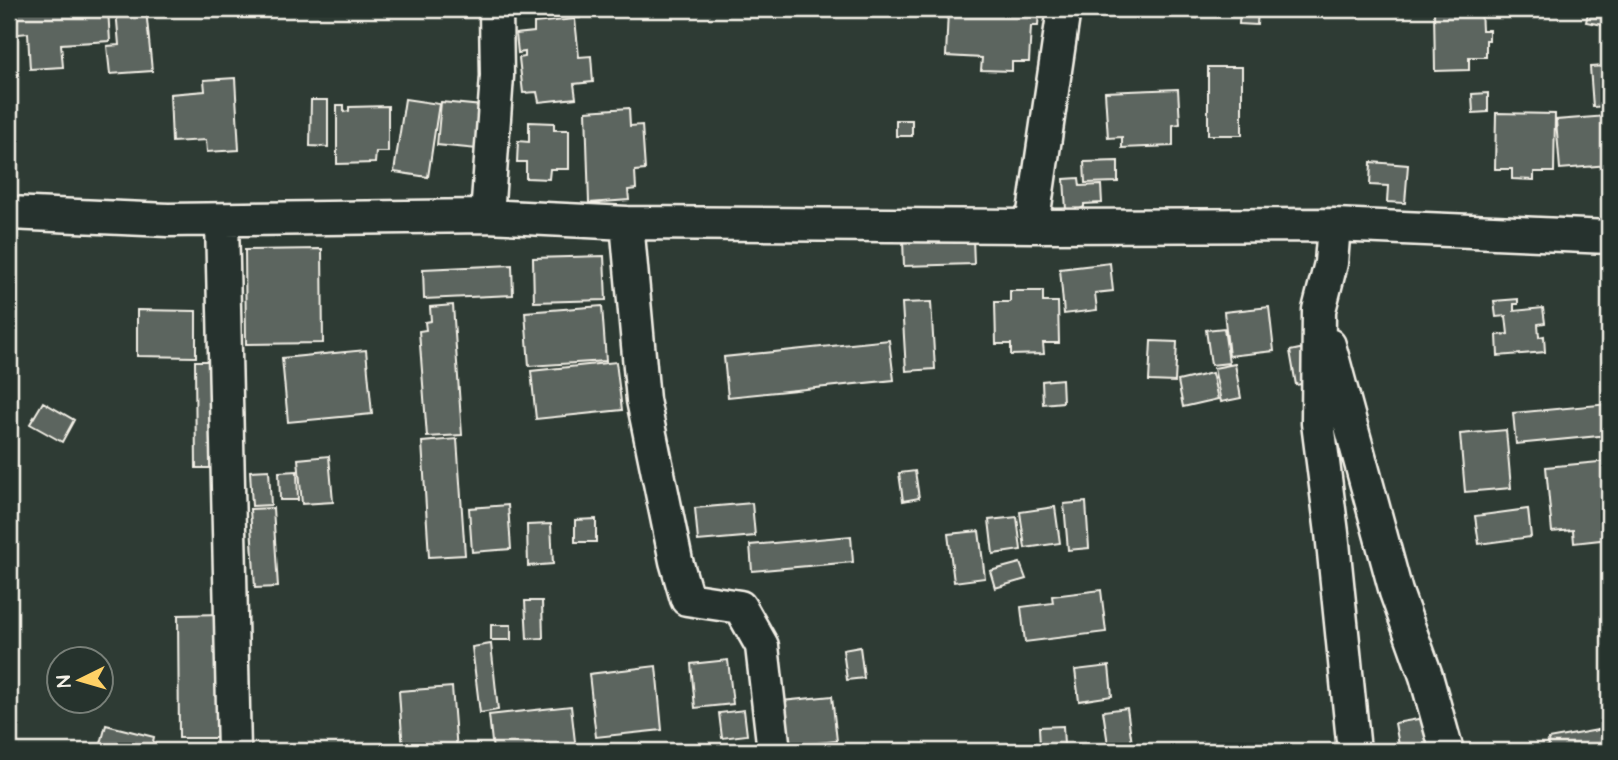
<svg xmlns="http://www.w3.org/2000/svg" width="1618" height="760" font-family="'Architects Daughter',sans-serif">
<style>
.building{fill:#5c655e;stroke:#f4f1e8;stroke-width:2}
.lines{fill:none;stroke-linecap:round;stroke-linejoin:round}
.street-casing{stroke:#f4f1e8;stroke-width:37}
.street{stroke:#26332d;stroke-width:32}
</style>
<rect width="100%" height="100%" fill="#2e3b34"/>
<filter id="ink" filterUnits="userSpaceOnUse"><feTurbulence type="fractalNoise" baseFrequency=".0143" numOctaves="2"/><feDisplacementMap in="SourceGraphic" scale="14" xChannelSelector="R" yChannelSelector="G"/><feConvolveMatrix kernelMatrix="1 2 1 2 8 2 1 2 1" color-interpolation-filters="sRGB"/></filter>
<g filter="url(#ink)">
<!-- building -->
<path class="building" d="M9,9H108L110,41L61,44L63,67L30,69L28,33L9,35Z
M116,9H146L152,71L110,74L107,46L119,45Z
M527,9H581L580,18L526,14Z
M967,9H1039L1038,26H1031L1029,62H1012V71L981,70L982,58L946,56L948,10L967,11Z
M1163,9H1199L1197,18L1163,12Z
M1240,9H1258L1257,25L1239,24Z
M1434,9H1481L1482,30H1489V40H1486V57H1469V70L1435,71Z
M1575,9H1609V26L1586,22L1588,13Z
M575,19L579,57L591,56L593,82L574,84L576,98L539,102L537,92L523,93L519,58L525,57V52L518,53L516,34L534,32V23Z
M1605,66L1606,76H1609V106L1593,107L1590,67Z
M1208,67H1242V135H1208Z
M235,78L239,150L207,152L206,140L172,142L170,94L205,91L204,80Z
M1178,89L1180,124L1173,125V146L1122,148V137L1108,138L1105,92Z
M1488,93V112L1473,113L1472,94Z
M405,99L439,104L428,177L394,172Z
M311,100H328V147L310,146Z
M441,102L482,106L477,149L437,145Z
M337,105H344V112L349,111V107L388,106V152H376L375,163L337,164Z
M629,108L630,126L642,125L645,170L635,171L636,189L628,190L629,200L589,203L586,111Z
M1496,113L1555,114L1554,172H1534V180L1512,179V169H1495Z
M1607,116L1609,165L1560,169L1556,120Z
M896,120H912V136H896Z
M529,122L554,123V130H569V169H550L549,179L526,178V162H517L518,141L529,142Z
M9,128L15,188H9Z
M1118,161V182L1085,183L1084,162Z
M1371,162L1408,165L1405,203L1387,202L1388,186L1370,185Z
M1079,178L1080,186L1101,185L1102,203L1084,204V207L1080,209L1066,210L1064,179Z
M973,238L974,264L904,266L903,240Z
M322,249L323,343L246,344L245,250Z
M604,256L606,300L534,302L533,258Z
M1110,263L1113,291L1095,293L1097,310L1064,314L1060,269Z
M512,265L513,295L424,299L423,269Z
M1010,291H1043V302H1058L1059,343H1043L1044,354L1011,355V344H996L995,302H1010Z
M1518,299V304H1514V311L1543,308L1545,323L1538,324L1539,337L1544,336L1545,352L1498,356L1497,335L1508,334L1506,316L1496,317L1494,301Z
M931,302L935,369L906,371L902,303Z
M453,305L462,435L427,437L419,331L426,330L425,322L431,321L430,307Z
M602,306L606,361L529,366L525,312Z
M1269,307L1274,351L1229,356L1224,312Z
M137,310L196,311V357L137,356Z
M1224,328L1229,363L1211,365L1206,330Z
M889,340L894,380L728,397L724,357Z
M1151,341L1177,342L1175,382L1149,381Z
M1309,347L1316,381L1296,385L1290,351Z
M366,350L372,414L288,422L282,358Z
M195,361H221L222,468H196Z
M616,362L622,410L536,419L531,371Z
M1235,364L1241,398L1221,402L1214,368Z
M1212,373L1218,399L1183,407L1178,381Z
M1062,379L1063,402L1043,404L1042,381Z
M43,402L74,420L62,442L30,424Z
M1609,404V435L1516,444L1513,413Z
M1506,430L1511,488L1465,492L1460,434Z
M457,439L465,555L429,557L422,442Z
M329,456L333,502L302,504L298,459Z
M1609,461V539L1574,543L1573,530L1552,532L1546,467Z
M269,470L271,505L252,506L250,471Z
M297,471L298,500H280L279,472Z
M915,471L919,498L903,501L899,473Z
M1086,502L1089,548L1068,550L1064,504Z
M752,503L755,536L698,541L695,508Z
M508,505L511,549L472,552L469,508Z
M1055,507L1060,543L1025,548L1020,512Z
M273,508L278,587L255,588L250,509Z
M1528,509L1531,537L1479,544L1475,516Z
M1017,517L1021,550L993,554L989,520Z
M596,519V542H575V520Z
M551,524L553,564L528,566L527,525Z
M979,531L985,578L954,582L948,534Z
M851,536L853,562L752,571L750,545Z
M1020,563L1026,579L995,588L990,571Z
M1101,590L1106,632L1025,642L1021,607L1053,603L1052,596Z
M525,601H542L543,638L527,639Z
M221,614L223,738H179L178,615Z
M491,625H511V640H491Z
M491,644L498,710L480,713L472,647Z
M860,647L864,678L847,680L843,650Z
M728,660L733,704L695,708L691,664Z
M656,666L662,730L596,737L589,674Z
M1109,666L1112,696L1079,701L1075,670Z
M452,687L457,751H403L399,691Z
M832,696L837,741L787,746L782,701Z
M571,706L576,751H493L489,715Z
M1127,708L1133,751H1109L1103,711Z
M744,710L747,735L722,738L719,713Z
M1430,717L1436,751H1400L1395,723Z
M106,725L154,737L151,751H99Z
M1063,726L1064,745L1040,747L1039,727Z
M1609,728V751H1537V748L1549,746L1548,739Z
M358,747V751H320Z"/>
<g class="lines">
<defs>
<path id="street" d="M9,213L168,220L487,216L627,223L1032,226L1334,225L1609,237
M487,216L497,76L496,9
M222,220L234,751
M627,223L643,400L676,561L687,599L740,607L762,646L774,751
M1334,225L1331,263L1319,310L1318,423L1332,533L1354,751
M1032,226L1064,9
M1329,345L1396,592L1426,676L1447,751"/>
</defs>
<!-- street casing -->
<use href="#street" class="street-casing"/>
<!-- street -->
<use href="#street" class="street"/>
</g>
</g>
<!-- margin -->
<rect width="1618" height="760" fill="none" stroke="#26332d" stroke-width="35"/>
<rect x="18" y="18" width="1583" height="725" fill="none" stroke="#f4f1e8" stroke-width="2.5" filter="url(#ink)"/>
<!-- north arrow -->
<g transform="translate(80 680) rotate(265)"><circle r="33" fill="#26332d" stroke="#787f78" stroke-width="2"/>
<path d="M0-5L12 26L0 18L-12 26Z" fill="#ffd166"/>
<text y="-10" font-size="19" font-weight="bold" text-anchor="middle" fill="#f4f1e8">N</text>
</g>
</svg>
